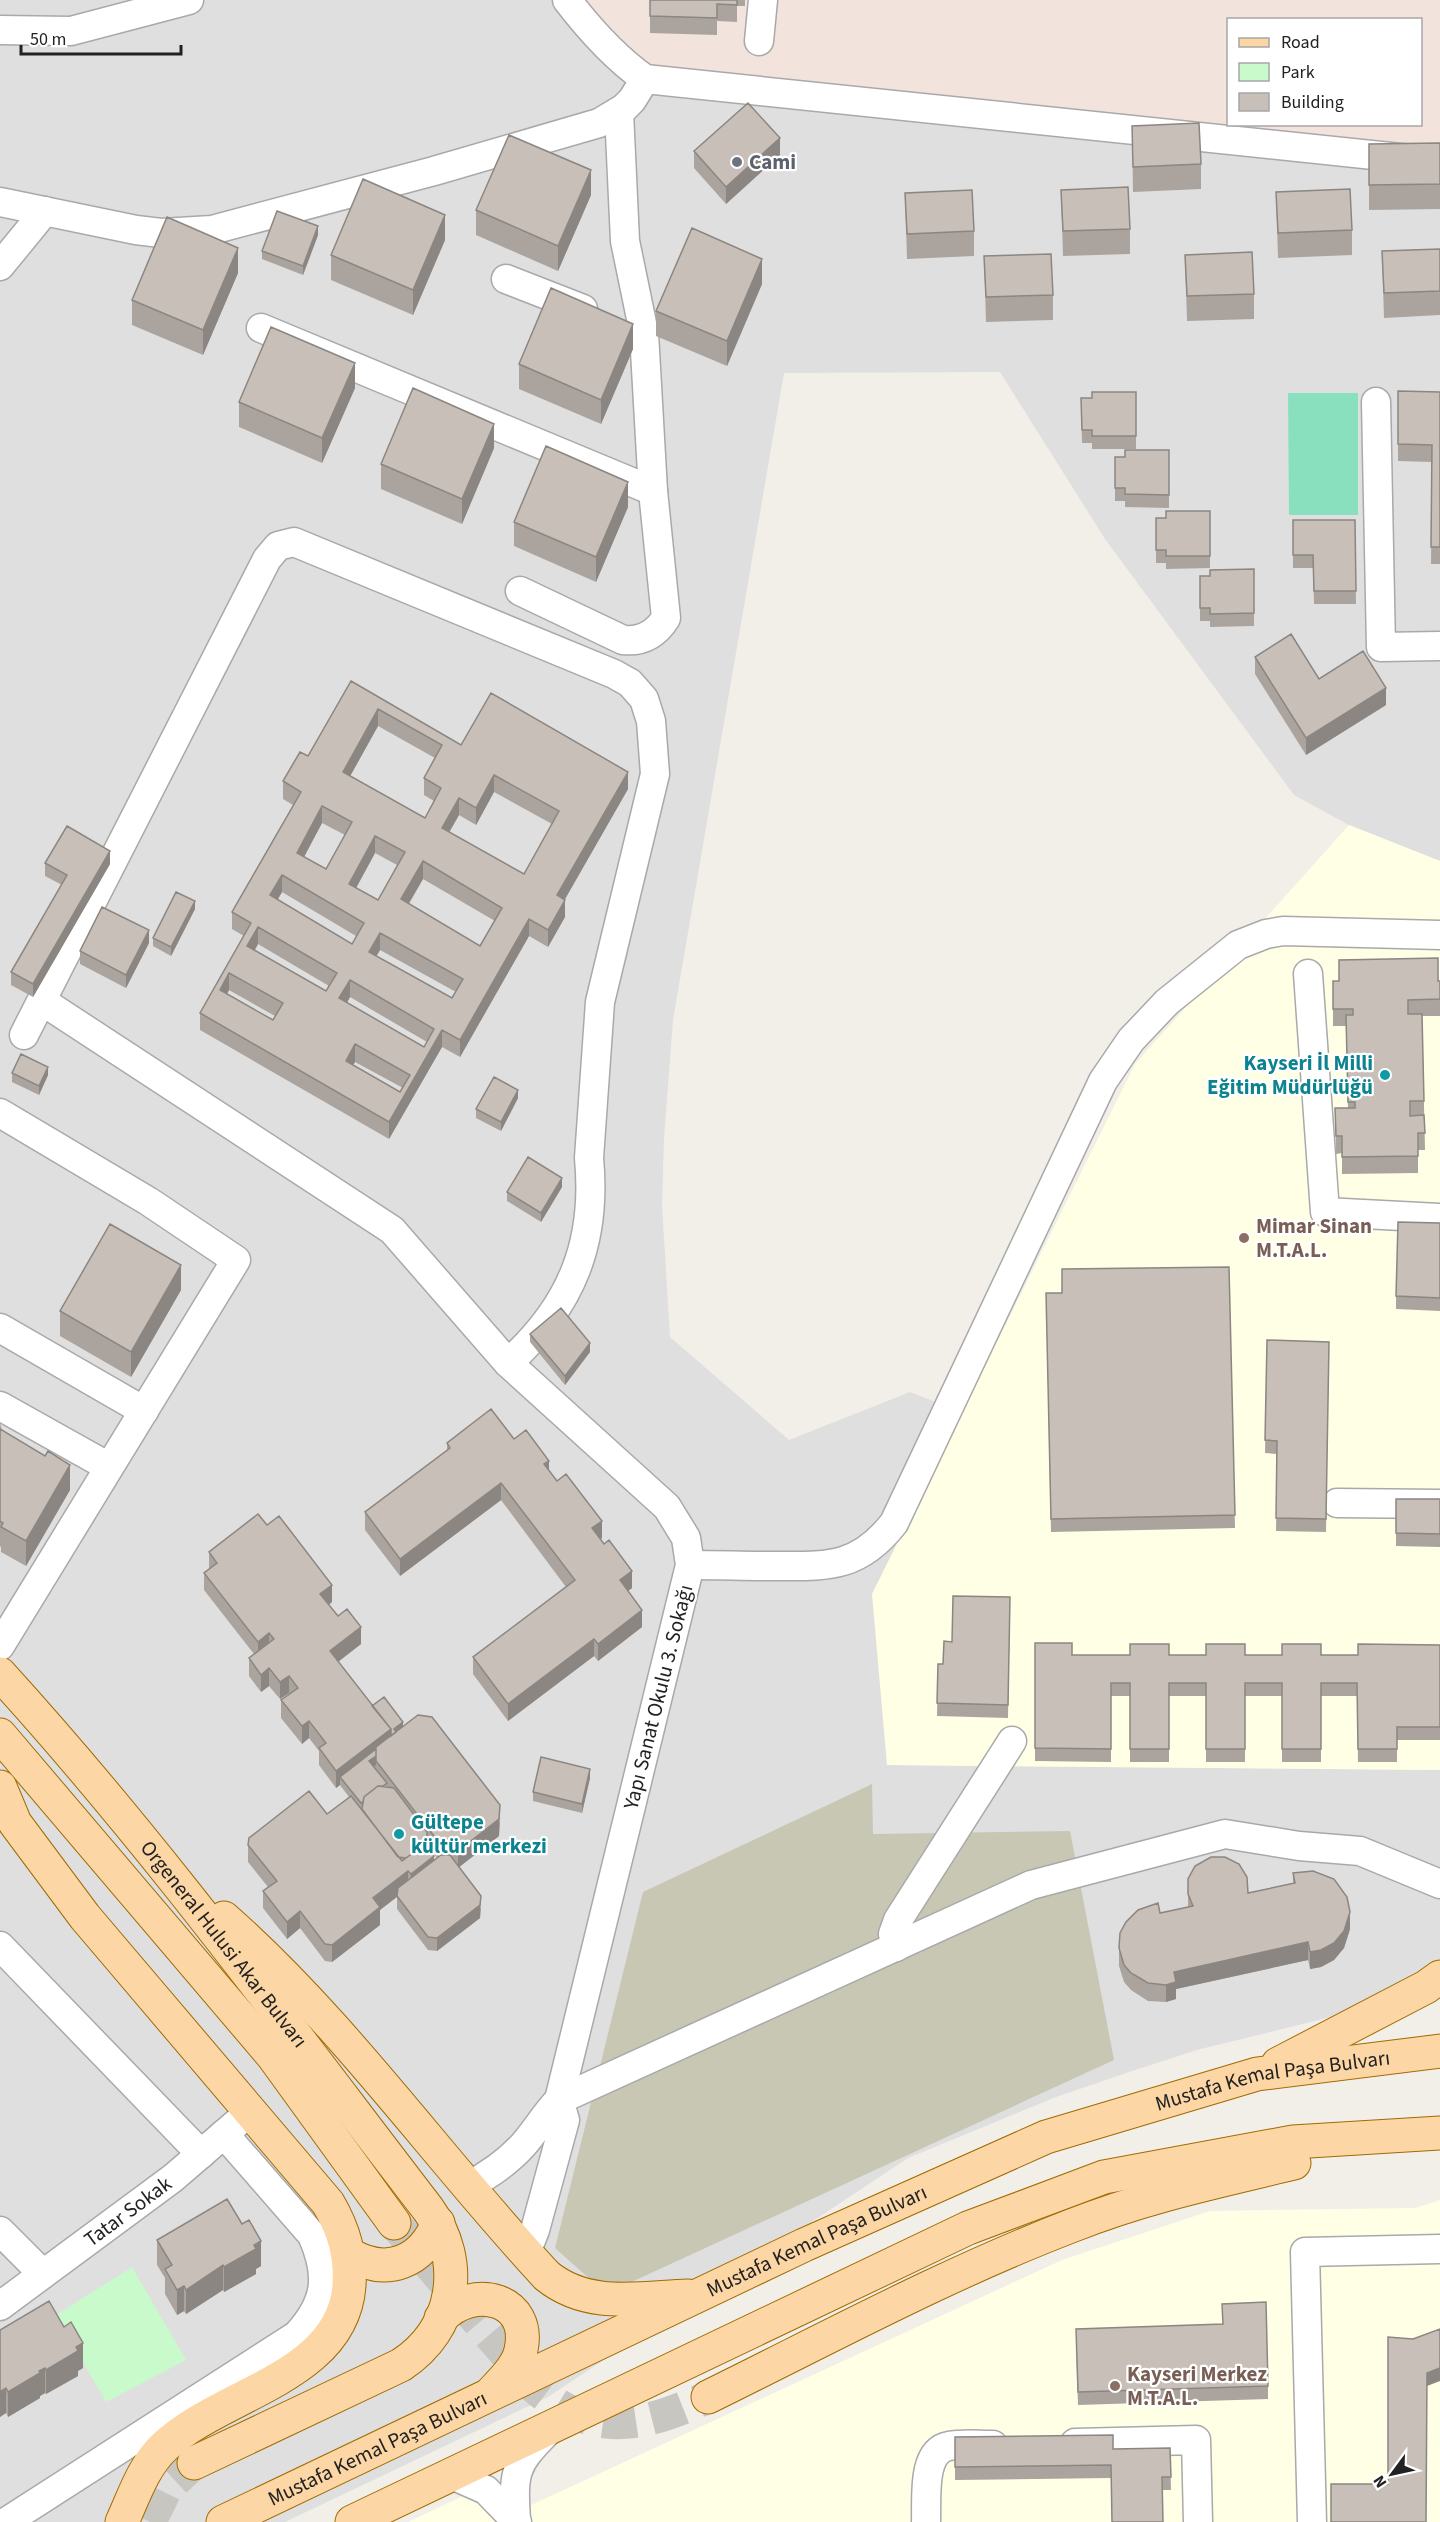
<svg xmlns="http://www.w3.org/2000/svg" width="1440" height="2522" font-family="'Source Sans 3',sans-serif">
<style>
.residential{fill:#e0dfdf;fill-rule:evenodd}
.education{fill:#ffffe5}
.military{fill:#f3e3dd;fill-rule:evenodd}
.construction{fill:#c7c7b4}
.park{fill:#c8facc}
.pitch{fill:#88e0be}
.lines{fill:none;stroke-linecap:round;stroke-linejoin:round}
.major-tunnel{stroke:#c8c6c1;stroke-width:33;stroke-dasharray:33 16;stroke-linecap:butt}
.minor-casing{stroke:#a9a9a9;stroke-width:31}
.major-casing{stroke:#a06b00;stroke-width:35}
.minor{stroke:#fff;stroke-width:28}
.major{stroke:#fcd6a4;stroke-width:33}
.wall{fill:#aba49e;fill-rule:evenodd}
.shaded-wall{fill:#8b8681}
.building{fill:#c7bfb8;stroke:#8b8681;stroke-width:1.5;fill-rule:evenodd}
.worship-dot{fill:#6b7280;stroke:#fff;stroke-width:2}
.culture-dot{fill:#0f9aa8;stroke:#fff;stroke-width:2}
.education-dot{fill:#8d6e63;stroke:#fff;stroke-width:2}
.labels{text-anchor:middle;stroke-width:4.5;stroke-linejoin:round;paint-order:stroke}
.worship-label{font-size:21px;font-weight:bold;fill:#5b616d;stroke:#fff;text-anchor:start}
.culture-label{font-size:21px;font-weight:bold;fill:#0d838f;stroke:#fff;text-anchor:end}
.education-label{font-size:21px;font-weight:bold;fill:#785e54;stroke:#fff;text-anchor:start}
.street-label{font-size:21px;fill:#222;stroke:#fff}
</style>
<rect width="100%" height="100%" fill="#f2efe9"/>
<!-- residential -->
<path class="residential" d="M0,0H1440V861L1349,825L1294,795L1105,539L1000,372L784,373L673,1020L664,1138L662,1205L670,1337L789,1440L910,1392L962,1412L888,1765L1440,1770V1963L1357,2007L1331,2017L1197,2050L1132,2071L1056,2097L908,2158L548,2397L285,2522H0ZM1228,20H1420V124H1228Z"/>
<!-- education -->
<path class="education" d="M1349,825L1440,861V1770L887,1765L872,1594L1135,1064Z
M1440,2200V2522H522L516,2512L1062,2260L1210,2211L1415,2208Z
M480,2488L500,2522H408Z"/>
<!-- military -->
<path class="military" d="M583,0H1440V161L645,79ZM1228,20H1420V124H1228Z"/>
<!-- construction -->
<path class="construction" d="M872,1784L873,1834L1070,1831L1114,2060L625,2285L592,2281L555,2248L643,1892Z"/>
<!-- park -->
<path class="park" d="M132,2267L186,2360L106,2402L56,2315Z"/>
<!-- pitch -->
<path class="pitch" d="M1288,393H1358V515H1289Z"/>
<g class="lines">
<!-- major-tunnel -->
<path class="major-tunnel" d="M394,2223L534,2387C594,2438 641,2428 708,2397
M150,2522L166,2489L194,2463"/>
<defs>
<g id="minor">
<path d="M567,0C590,30 614,57 645,79L1440,162"/>
<path d="M0,30L71,31L189,0"/>
<path d="M759,41L763,0"/>
<path d="M0,202L136,230L161,233L212,230L434,171L599,123L624,108L632,100L645,79"/>
<path d="M0,266L45,211"/>
<path d="M506,279L583,309"/>
<path d="M261,328L653,491"/>
<path d="M1376,402L1381,647L1440,646"/>
<path d="M520,591L623,640C642,642 656,634 666,618L653,491L644,333L625,241L619,112"/>
<path d="M1308,974L1325,1212L1440,1218"/>
<path d="M42,1001L392,1230L508,1363L667,1507L686,1538L690,1565L559,2100L565,2120L535,2230L526,2253"/>
<path d="M24,1035L267,559L278,546L294,542L614,674L630,683L644,699L651,721L655,774L600,1002L589,1158C597,1242 572,1306 508,1363"/>
<path d="M0,1113L148,1201L236,1260L0,1646"/>
<path d="M0,1328L144,1411"/>
<path d="M0,1406L109,1467"/>
<path d="M1337,1503L1440,1504"/>
<path d="M690,1565C718,1565 746,1566 774,1566C827,1566 858,1569 894,1523L1103,1081L1131,1040L1167,1002L1238,945L1266,934L1283,931L1440,935"/>
<path d="M0,1946L201,2154"/>
<path d="M896,1947L893,1934L898,1920L1012,1741"/>
<path d="M468,2186C489,2175 508,2162 524,2144C537,2129 546,2113 559,2100L1031,1885L1225,1834L1299,1846L1360,1851L1440,1884"/>
<path d="M0,2231L42,2273"/>
<path id="s1" d="M0,2306L173,2178L238,2122"/>
<path d="M1075,2443L1196,2440L1198,2522"/>
<path d="M452,2475L486,2490L517,2522"/>
<path d="M516,2520C513,2473 514,2465 547,2432"/>
<path d="M6,2522L297,2335C327,2302 330,2276 312,2235L224,2134"/>
<path d="M926,2522C927,2500 921,2451 949,2446C963,2443 979,2445 993,2445"/>
<path d="M1312,2522L1305,2252L1440,2249"/>
</g>
<g id="major">
<path id="s2" d="M0,1674C154,1843 289,2028 428,2209C466,2262 456,2329 401,2365L194,2463"/>
<path d="M0,1735L273,2056L394,2223"/>
<path d="M0,1787L15,1823L85,1917L328,2203C344,2230 351,2255 349,2286C342,2378 220,2393 164,2447C143,2467 134,2496 122,2522"/>
<path d="M224,1918C345,2025 438,2159 547,2276C588,2309 638,2298 688,2296"/>
<path d="M1278,2064L1426,1987L1440,1977"/>
<path d="M349,2254C387,2277 422,2262 438,2223"/>
<path d="M441,2318C474,2283 532,2299 521,2350C518,2366 503,2380 492,2392"/>
<path d="M708,2397C828,2338 946,2274 1071,2226C1143,2197 1219,2181 1294,2163"/>
<path id="s3" d="M223,2522L804,2245L1046,2137L1257,2074L1440,2051"/>
<path d="M352,2522L968,2228L1104,2177L1293,2142L1440,2133"/>
</g>
</defs>
<!-- minor casing -->
<use href="#minor" class="minor-casing"/>
<!-- major casing -->
<use href="#major" class="major-casing"/>
<!-- minor -->
<use href="#minor" class="minor"/>
<!-- major -->
<use href="#major" class="major"/>
</g>
<!-- wall -->
<path class="wall" d="M650,0H745V6H737V22L717,21V35L650,33Z
M1132,126L1201,164V189L1133,192Z
M1440,143V209L1369,210V144Z
M694,151L780,155L726,204L694,168Z
M1061,190L1130,229V254L1063,256Z
M1276,192L1352,230V255L1278,258Z
M905,193L974,231V256L907,259Z
M591,195L558,271L476,235V210Z
M318,235L303,275L262,259V251Z
M445,240L413,315L331,280V255Z
M1440,249V315L1384,318L1382,251Z
M1185,255L1254,294V319L1187,321Z
M984,256L1053,295V320L986,322Z
M238,273L203,355L132,325V300Z
M762,284L727,366L656,336V311Z
M633,349L601,424L519,389V364Z
M355,388L322,463L239,427V402Z
M1398,391L1440,392V564H1431L1432,462L1398,461Z
M1136,392V449H1092V443H1082L1081,398H1092Z
M494,448L462,524L381,489V464Z
M1169,450V508L1125,507V501H1115V457H1125Z
M628,507L596,582L514,546V522Z
M1210,511V568L1166,569V563H1156V518H1166Z
M1293,520H1355L1356,604H1314L1313,568H1293Z
M1254,569V626L1210,627V621H1200V576H1210Z
M1255,657L1319,679L1386,705L1306,755L1255,674Z
M351,681L461,745L628,789L565,899V917L548,947L529,936L460,1057L442,1047L389,1139L200,1030V1013L244,936L232,929V912L293,805L283,799V781L308,756ZM378,726L435,758L424,778V795L434,801L425,818L350,776ZM494,792L552,824L524,874L449,832L459,815L476,825ZM322,823L345,835L326,869L304,857ZM375,853L397,865L378,900L356,888ZM423,879L495,921L480,946L409,904ZM282,892L356,936L352,944L277,900ZM258,944L329,986L326,991L255,950ZM380,950L456,992L452,998L376,956ZM229,990L275,1016L273,1020L227,994ZM350,997L427,1042L424,1047L347,1003ZM355,1062L403,1088L400,1092L353,1065Z
M45,863L110,864L33,997L11,985V972L62,885L45,876Z
M195,909L171,956L153,946V938Z
M149,943L126,988L80,964V951Z
M1333,981H1440V1016H1422L1425,1150H1418V1173L1342,1174V1153L1336,1154L1335,1108H1348L1346,1026H1333Z
M12,1073L48,1075L39,1095L12,1082Z
M518,1098L501,1131L476,1118V1109Z
M562,1187L541,1222L507,1201V1192Z
M1440,1223V1311L1396,1309V1296Z
M1229,1267L1235,1528L1051,1532L1046,1293H1062Z
M181,1290L131,1377L60,1336V1311Z
M530,1334L590,1352L565,1385L530,1342Z
M1267,1340L1329,1342L1326,1532L1276,1531L1277,1454L1265,1453Z
M0,1423L2,1430L70,1490L26,1566L1,1552V1547L0,1546Z
M514,1439L549,1471L602,1538L600,1539L632,1588L628,1591L642,1627L598,1661L594,1656L508,1721L473,1674V1657L566,1587L501,1500L400,1576L365,1530V1512L447,1451V1443Z
M1396,1499H1440V1547L1396,1546Z
M267,1525L332,1602L329,1605L361,1644L338,1662L372,1706L403,1727L500,1822L499,1836L459,1867L481,1909L480,1918L437,1951L428,1950L397,1909V1897L380,1910V1925L332,1962L325,1961L300,1928L287,1939L263,1908V1891L268,1887L248,1862V1845L327,1814L349,1797L340,1785L336,1788L319,1765V1751L309,1738L302,1744L281,1718V1700L289,1694V1693L280,1699L269,1686L261,1692L249,1676V1658L254,1654L204,1590V1573L209,1569V1552ZM427,1844L437,1858L434,1860L427,1847Z
M1010,1597L1008,1718L937,1716L938,1664H943L952,1642Z
M1035,1643L1072,1655H1358L1440,1645V1740H1397V1762H1358L1357,1696H1321V1762H1282V1696H1245V1762H1206V1696H1169V1762H1130V1696H1111V1762L1035,1761Z
M590,1778L582,1813L533,1801V1792Z
M1293,1873L1350,1929L1344,1948L1334,1960L1321,1967L1310,1969L1308,1960L1176,1989V1999L1166,2002L1148,2001L1131,1990L1124,1982L1119,1966V1948L1160,1913L1188,1907V1879L1248,1893L1293,1883Z
M157,2240L261,2266L256,2269V2274L224,2292L223,2290L186,2314L184,2311L177,2315L165,2294V2278L157,2265Z
M0,2330L83,2368L78,2371V2376L46,2394L45,2393L40,2396V2398L8,2417L6,2413L0,2417Z
M1076,2342L1268,2386V2399L1078,2405Z
M955,2437L1113,2449L1170,2448L1171,2490H1163L1111,2478L955,2480Z"/>
<!-- shaded-wall -->
<path class="shaded-wall" d="M780,138V155L726,204V187Z
M591,170V195L558,271V246Z
M445,215V240L413,315V290Z
M318,226V235L303,275V266Z
M238,248V273L203,355V330Z
M762,259V284L727,366V341Z
M633,324V349L601,424V400Z
M355,363V388L322,463V438Z
M494,424V448L462,524V499Z
M628,482V507L596,582V557Z
M1386,688V705L1306,755V738Z
M378,709V726L343,789V772Z
M628,772V789L557,913V895Z
M494,775V792L476,825V808Z
M459,798V815L442,845V828Z
M322,806V823L297,870V853Z
M375,836V853L349,901V884Z
M110,851V864L33,997V984Z
M423,861V879L401,916V899Z
M282,875V892L270,913V895Z
M565,900V917L548,947V930Z
M195,901V909L171,956V947Z
M529,919V936L460,1057V1040Z
M258,927V944L247,963V946Z
M149,930V943L126,988V975Z
M380,933V950L369,969V952Z
M229,973V990L220,1007V990Z
M350,980V997L339,1016V998Z
M442,1030V1047L389,1139V1122Z
M355,1044V1062L346,1078V1061Z
M48,1067V1075L39,1095V1086Z
M518,1090V1098L501,1131V1122Z
M562,1178V1187L541,1222V1213Z
M181,1265V1290L131,1377V1352Z
M590,1343V1352L565,1385V1376Z
M549,1461V1478L544,1464Z
M70,1465V1490L26,1566V1541Z
M501,1483V1500L400,1576V1559Z
M602,1521V1538L592,1545V1528Z
M632,1571V1588L620,1597V1580Z
M332,1585V1602L320,1611V1594Z
M642,1610V1627L598,1661V1644Z
M361,1627V1644L330,1668V1651Z
M269,1633V1650L258,1659V1642Z
M594,1639V1656L508,1721V1704Z
M269,1668V1686L261,1692V1675Z
M289,1676V1693L280,1699V1682Z
M309,1721V1738L302,1744V1726Z
M403,1722V1731L394,1737V1729Z
M391,1729V1745L376,1761V1765L369,1770L340,1777V1785L336,1788V1771Z
M590,1769V1778L582,1813V1804Z
M500,1805L499,1836L458,1868V1851Z
M434,1856V1873L411,1891V1874Z
M408,1871V1888L380,1910V1925L332,1962V1945L373,1898Z
M481,1896L480,1918L437,1951V1938Z
M300,1911V1928L287,1939V1922Z
M1350,1912V1929L1344,1948L1334,1960L1321,1967L1310,1969V1952Z
M1308,1942V1960L1176,1989V1999L1166,2002V1985L1174,1972Z
M261,2241V2266L256,2269V2274L224,2292V2267Z
M223,2265V2290L186,2314V2290Z
M184,2286V2311L177,2315V2290Z
M83,2343V2368L78,2371V2376L46,2394V2370L76,2347Z
M45,2368V2393L40,2396V2398L8,2417V2392Z
M1440,2368V2381L1427,2386V2373Z
M6,2388V2413L0,2417V2392Z"/>
<!-- building -->
<path class="building" d="M650,0H737V5L717,4V18L650,16Z
M748,103L780,138L726,187L694,151Z
M1199,123L1201,164L1133,167L1132,126Z
M509,135L591,170L558,246L476,210Z
M1440,143V184L1369,185V144Z
M363,179L445,215L413,290L331,255Z
M1128,187L1130,229L1063,231L1061,190Z
M1350,189L1352,230L1278,233L1276,192Z
M972,190L974,231L907,234L905,193Z
M277,211L318,226L303,266L262,251Z
M167,217L238,248L203,330L132,300Z
M692,228L762,259L727,341L656,311Z
M1440,249V291L1384,293L1382,251Z
M1252,252L1254,294L1187,296L1185,255Z
M1051,254L1053,295L986,297L984,256Z
M551,288L633,324L601,400L519,364Z
M271,327L355,363L322,438L239,402Z
M413,388L494,424L462,499L381,464Z
M1398,391L1440,392V547H1431L1432,445L1398,444Z
M1092,392H1136V436H1092V430H1082L1081,398H1092Z
M546,446L628,482L596,557L514,522Z
M1125,450H1169V495L1125,494V488H1115V457H1125Z
M1166,511H1210V556H1166V550H1156V518H1166Z
M1293,520H1355L1356,591H1314L1313,555H1293Z
M1254,569V613L1210,614V608H1200V576H1210V570Z
M1291,634L1319,679L1363,651L1386,688L1306,738L1255,657Z
M351,681L461,745L491,693L628,772L557,895L565,900L548,930L529,919L460,1040L442,1030L389,1122L200,1013L251,923L232,912L301,792L283,781L300,752L308,756ZM378,709L442,745L424,778L441,788L425,818L343,772ZM494,775L559,811L524,874L442,828L459,798L476,808ZM322,806L352,822L326,869L297,853ZM375,836L405,852L378,900L349,884ZM423,861L502,908L480,946L401,899ZM282,875L364,923L352,944L270,895ZM258,927L337,973L326,991L247,946ZM380,933L463,979L452,998L369,952ZM229,973L283,1003L273,1020L220,990ZM350,980L434,1029L424,1047L339,998ZM355,1044L410,1075L400,1092L346,1061Z
M67,826L110,851L33,984L11,972L67,875L45,863Z
M176,892L195,901L171,947L153,938Z
M102,907L149,930L126,975L80,951Z
M1438,958V981H1440V999L1408,1000V1014H1422L1424,1101H1410V1116L1424,1115L1425,1133H1418V1156L1342,1157V1136H1336L1335,1108H1355V1102H1348L1346,1015H1353V1009H1333V981H1339V960Z
M21,1054L48,1067L39,1086L12,1073Z
M494,1077L518,1090L501,1122L476,1109Z
M528,1157L562,1178L541,1213L507,1192Z
M1398,1222L1440,1223V1298L1396,1296Z
M110,1224L181,1265L131,1352L60,1311Z
M1229,1267L1235,1515L1051,1519L1046,1293H1062V1269Z
M561,1308L590,1343L565,1376L530,1334Z
M1267,1340L1329,1342L1326,1519L1276,1518L1277,1441L1265,1440Z
M491,1409L514,1439L526,1430L549,1461L544,1464L557,1481L566,1474L602,1521L592,1528L604,1544L609,1540L632,1571L620,1580L642,1610L598,1644L594,1639L508,1704L473,1657L575,1580L501,1483L400,1559L365,1512L450,1448L447,1443Z
M0,1429L45,1456L48,1451L70,1465L26,1541L1,1527L3,1523L0,1521Z
M1396,1499H1440V1534L1396,1533Z
M258,1514L267,1525L279,1516L332,1585L320,1594L338,1616L347,1609L361,1627L330,1651L391,1729L336,1771L319,1748L326,1743L309,1721L302,1726L281,1700L298,1688L289,1676L280,1682L269,1668L261,1675L249,1658L274,1639L269,1633L258,1642L204,1573L217,1563L209,1552Z
M953,1596L1010,1597L1008,1705L937,1703L938,1664H943L944,1641L952,1642Z
M1035,1643H1072V1655H1130V1644H1169V1655H1206V1644H1245V1655H1282V1644H1321V1655H1358V1644L1440,1645V1727H1397V1749H1358L1357,1683H1321V1749H1282V1683H1245V1749H1206V1683H1169V1749H1130V1683H1111V1749L1035,1748Z
M384,1697L403,1722L394,1729L396,1732L391,1736V1729L372,1706Z
M418,1715L432,1717L500,1805L499,1819L458,1851L444,1849L376,1761V1747Z
M376,1749V1756L369,1761L387,1783L383,1786H378L364,1797L363,1802L361,1803L340,1777Z
M541,1757L590,1769L582,1804L533,1792Z
M378,1786L394,1788L427,1832L426,1845L425,1844L406,1858L398,1857L362,1809L364,1797Z
M309,1791L327,1814L351,1796L402,1861L425,1844L434,1856L411,1874L408,1871L373,1898L380,1907L332,1945L325,1944L300,1911L287,1922L263,1891L277,1881L248,1845L249,1838Z
M441,1855H450L481,1896L480,1905L437,1938L428,1937L397,1896L398,1888Z
M1211,1857H1225L1239,1864L1247,1877L1248,1893L1295,1883L1293,1873L1313,1871L1334,1879L1347,1897L1350,1912L1344,1931L1334,1943L1321,1950L1310,1952L1308,1942L1174,1972L1176,1982L1166,1985L1148,1983L1131,1973L1124,1965L1119,1948L1120,1933L1126,1922L1138,1910L1158,1903L1160,1913L1193,1906L1188,1894V1879L1195,1866Z
M227,2199L242,2224L249,2220L261,2241L254,2245L256,2249L224,2267L223,2265L186,2290L184,2286L177,2290L165,2269L172,2265L157,2240Z
M49,2301L64,2327L71,2322L83,2343L76,2347L78,2351L46,2370L45,2368L39,2371L40,2373L8,2392L6,2388L0,2392V2330Z
M1266,2302L1268,2386L1078,2392L1076,2329L1223,2324L1222,2304Z
M1440,2329V2368L1427,2373L1426,2522H1331V2484H1388V2337L1413,2339Z
M1113,2435V2449L1170,2448L1171,2477H1162L1163,2522H1112L1111,2465L955,2467V2437Z"/>
<!-- markers -->
<circle class="worship-dot" cx="737" cy="162" r="6"/>
<g class="culture-dot">
<circle cx="1385" cy="1075" r="6"/>
<circle cx="399" cy="1834" r="6"/>
</g>
<g class="education-dot">
<circle cx="1244" cy="1238" r="6"/>
<circle cx="1115" cy="2386" r="6"/>
</g>
<g class="labels">
<!-- worship labels -->
<g class="worship-label">
<text x="749" y="169">Cami</text>
</g>
<!-- culture labels -->
<g class="culture-label">
<text x="1373" y="1070">Kayseri İl Milli<tspan x="1373" dy="24">Eğitim Müdürlüğü</tspan></text>
<text x="411" y="1829" text-anchor="start">Gültepe<tspan x="411" dy="24">kültür merkezi</tspan></text>
</g>
<!-- education labels -->
<g class="education-label">
<text x="1256" y="1233">Mimar Sinan<tspan x="1256" dy="24">M.T.A.L.</tspan></text>
<text x="1127" y="2381">Kayseri Merkez<tspan x="1127" dy="24">M.T.A.L.</tspan></text>
</g>
<!-- street labels -->
<g class="street-label">
<text transform="translate(658 1697) rotate(-76)" y="7">Yapı Sanat Okulu 3. Sokağı</text>
<text dy="7" stroke="none"><textPath href="#s2" startOffset="351">Orgeneral Hulusi Akar Bulvarı</textPath></text>
<text dy="7" stroke="none"><textPath href="#s3" startOffset="1143">Mustafa Kemal Paşa Bulvarı</textPath></text>
<text dy="7" stroke="none"><textPath href="#s1" startOffset="159">Tatar Sokak</textPath></text>
<text dy="7" stroke="none"><textPath href="#s3" startOffset="657">Mustafa Kemal Paşa Bulvarı</textPath></text>
<text dy="7" stroke="none"><textPath href="#s3" startOffset="171">Mustafa Kemal Paşa Bulvarı</textPath></text>
</g>
</g>
<!-- legend -->
<rect x="1227" y="18" width="195" height="108" fill="#ffffff" stroke="#a7a7a7" stroke-width="1.5"/>
<rect x="1239" y="38" width="30" height="9" fill="#fcd6a4" stroke="#a7a7a7" stroke-width="1.5"/>
<text x="1281" y="48" font-size="18" fill="#222222">Road</text>
<rect x="1239" y="63" width="30" height="18" fill="#c8facc" stroke="#a7a7a7" stroke-width="1.5"/>
<text x="1281" y="78" font-size="18" fill="#222222">Park</text>
<rect x="1239" y="93" width="30" height="18" fill="#c7bfb8" stroke="#a7a7a7" stroke-width="1.5"/>
<text x="1281" y="108" font-size="18" fill="#222222">Building</text>
<!-- north arrow -->
<g transform="translate(1392 2474) rotate(237)" stroke="#ffffff" stroke-width="4.5" paint-order="stroke">
<path d="M0-4.5L10 22L0 15L-10 22Z" fill="#222222"/>
<text y="-9" font-size="16" font-weight="bold" text-anchor="middle" fill="#222222">N</text>
</g>
<!-- scale -->
<path d="M21 45v9h160v-9" fill="none" stroke="#222222" stroke-width="3"/>
<text x="30" y="45" font-size="18" fill="#222222" stroke="#ffffff" stroke-width="4.5" paint-order="stroke">50 m</text>
</svg>
